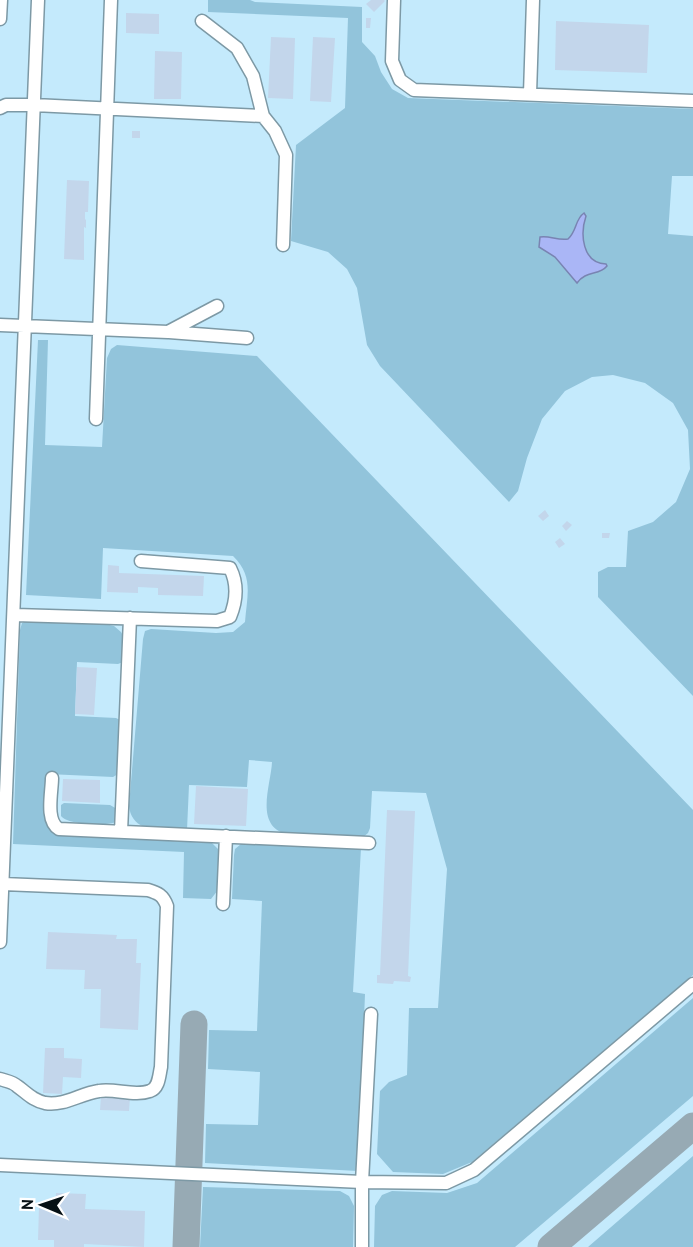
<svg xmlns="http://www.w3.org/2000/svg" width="693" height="1247" font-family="'PT Sans',sans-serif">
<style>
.built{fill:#c4eafc}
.green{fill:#92c4db}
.water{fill:#aab6f6;stroke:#7984b2;stroke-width:1.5}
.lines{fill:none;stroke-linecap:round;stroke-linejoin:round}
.taxiway{stroke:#97aab4;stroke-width:27}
.building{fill:#c3d6eb}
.minor-casing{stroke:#7d99a5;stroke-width:15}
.minor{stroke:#fff;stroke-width:12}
</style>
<rect width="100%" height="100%" fill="#daf2fd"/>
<!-- built -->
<path class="built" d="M0,0H693V1247H0Z"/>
<!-- green -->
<path class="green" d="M208,0H250L255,2L362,7V42L375,56L381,72L392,89L408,98L693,109V176H672L668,234L693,236V696L598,597V572L608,567H626L628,531L653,522L676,502L690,469L688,430L673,403L645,383L613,375L592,377L565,391L542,419L527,458L518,491L509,502L380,366L367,345L357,288L347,269L328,252L291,241L296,145L345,108L348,18L208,12Z
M38,340H48L45,445L102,447L107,358L111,349L117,345L257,356L693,810V975L472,1162L443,1174L393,1172L377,1154L380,1091L389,1082L407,1075L409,1008H438L447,869L426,793L372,791L370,828L368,833L362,838L286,834C254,825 271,785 272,762L249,760L247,787L189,785L187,830L144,827C135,823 130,816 129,806L143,639L145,631L151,629L216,633L233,632L245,622C247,596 254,576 233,556L103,548L101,599L26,595Z
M28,620L101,623L114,626L121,632L126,641L123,662L118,664L77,662L75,716L116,718L120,720L118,774L113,777L48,774L46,818L50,828L58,835L212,843L219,850L218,890L211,899L183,898L184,852L13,844L20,630L22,623Z
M64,803L110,805L117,809L116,822C105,826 68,825 61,816V805Z
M241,844L361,848L353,992L365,994L358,1171L205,1163L206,1124L258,1125L260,1072L208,1069L209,1030L257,1031L262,901L232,899L234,855L235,849Z
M693,998V1096L515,1247H374L375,1206L382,1195L392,1191L447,1193L477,1183Z
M693,1156V1247H588Z
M203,1187L340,1191L349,1196L354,1206L353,1247H200Z"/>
<!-- water -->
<path class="water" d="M584,213L586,216C580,234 582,263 606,264L607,266C599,276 586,270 577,283L555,257L539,247L540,237C549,235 558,241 568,239C577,231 575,219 584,213Z"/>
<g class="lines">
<!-- taxiway -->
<path class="taxiway" d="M186,1247L194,1024
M551,1247L693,1126"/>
</g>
<!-- building -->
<path class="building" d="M371,0H384L385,1L374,12L366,4Z
M126,13L159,14V34L126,33Z
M366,18H371L370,28H366Z
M556,21L649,25L647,73L555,70Z
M271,37L295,38L293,99L268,98Z
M313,37L335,38L331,102L310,101Z
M155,51L182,52L181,99H154Z
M132,131H140V138H132Z
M67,180L89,181L88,212H85V219L86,220V228L84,227V260L64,259Z
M545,510L549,516L543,521L538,516Z
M567,521L572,525L566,531L562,526Z
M602,533H610L609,538H602Z
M560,538L565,544L559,548L555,542Z
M108,565L119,566V573L204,576L203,596L158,595V588L138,587V593L107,592Z
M77,667L97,668L94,715L75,714Z
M63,779L100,780V803L62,801Z
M196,786L248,789L246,826L194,824Z
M387,810L415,811L408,976L411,977L410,982L394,981L393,984L377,983V975H380Z
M48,932L117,935L116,939H137L136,963H141L138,1030L100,1028L101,989H84L85,970L46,969Z
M45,1048H64V1058L82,1059L81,1078L63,1077L62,1094L43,1093Z
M101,1096L130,1097L129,1111L100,1110Z
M56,1193L86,1194L85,1209L145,1211L144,1247L84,1244V1247H54V1240H38L39,1207L55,1208Z"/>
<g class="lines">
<defs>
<path id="minor" d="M394,0L392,61L400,80L414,90L693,101
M0,19L1,0
M202,21L237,48L253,76L263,116
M530,94L533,0
M0,108L6,105H34L263,116L275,131L286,155L283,245
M0,325L168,332L217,306
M169,332L247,338
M96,419L111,0
M15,615L217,621L230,617C237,600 238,584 230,568L141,561
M52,778C52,792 45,821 59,829L369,843
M121,832L130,618
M223,904L226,836
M0,942L38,0
M0,1079C6,1081 13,1082 17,1086C27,1093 32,1100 45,1103C65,1106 79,1094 99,1091C115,1088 134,1097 150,1091C159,1088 159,1076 161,1067L167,906C163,895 158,893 148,890L3,884
M0,1165L362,1182L446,1183L474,1170L693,984
M362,1247V1182L371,1014"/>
</defs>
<!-- minor casing -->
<use href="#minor" class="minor-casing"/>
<!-- minor -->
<use href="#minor" class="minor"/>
</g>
<!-- north arrow -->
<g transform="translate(42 1205) rotate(272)" stroke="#ffffff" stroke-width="4.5" paint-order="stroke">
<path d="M0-4.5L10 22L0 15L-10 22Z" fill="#061014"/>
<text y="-9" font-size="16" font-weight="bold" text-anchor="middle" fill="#061014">N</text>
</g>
</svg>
